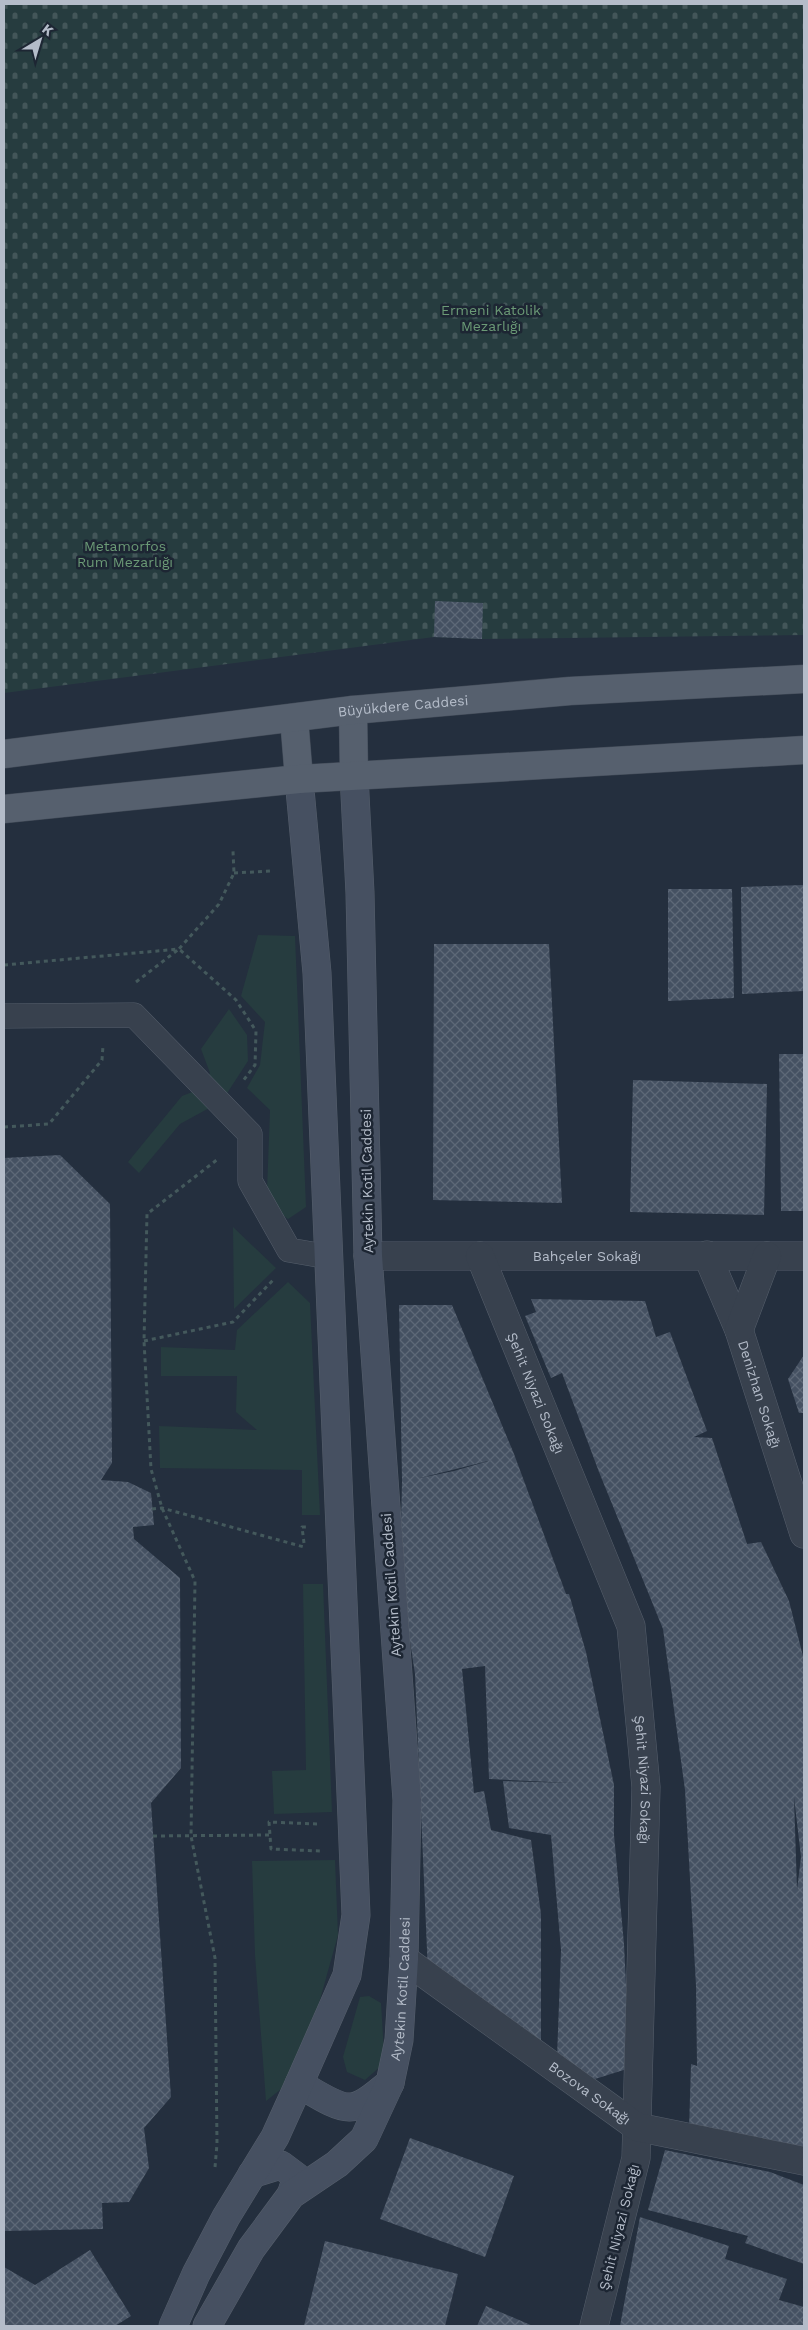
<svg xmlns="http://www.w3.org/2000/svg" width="808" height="2330" font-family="'Work Sans',sans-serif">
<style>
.green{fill:#263c3f}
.cemetery{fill:url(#cemetery-stones)}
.building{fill:url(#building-cross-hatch);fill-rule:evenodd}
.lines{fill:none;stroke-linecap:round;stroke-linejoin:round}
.service-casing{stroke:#565f6c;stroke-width:25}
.minor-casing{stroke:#565f6c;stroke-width:29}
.secondary-casing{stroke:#565f6c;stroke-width:29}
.primary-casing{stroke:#414a57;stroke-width:29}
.path{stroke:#44595c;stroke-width:3;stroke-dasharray:4 4;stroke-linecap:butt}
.service{stroke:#38414e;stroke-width:24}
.minor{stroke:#38414e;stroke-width:28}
.secondary{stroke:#465061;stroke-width:28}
.primary{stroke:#56606e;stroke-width:28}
.labels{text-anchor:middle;stroke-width:5;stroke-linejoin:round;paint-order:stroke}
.park-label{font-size:14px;fill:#6b9a76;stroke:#1d2633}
.street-label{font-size:14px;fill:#b4bcc9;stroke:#1d2633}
</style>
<defs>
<pattern id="cemetery-stones" width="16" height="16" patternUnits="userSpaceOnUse" patternTransform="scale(1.25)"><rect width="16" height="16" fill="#263c3f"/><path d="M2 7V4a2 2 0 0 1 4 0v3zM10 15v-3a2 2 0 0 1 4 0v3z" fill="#435659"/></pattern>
<pattern id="building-cross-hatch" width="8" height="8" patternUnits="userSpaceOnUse" patternTransform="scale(1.25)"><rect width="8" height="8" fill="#455162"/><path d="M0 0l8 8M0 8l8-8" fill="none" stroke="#5d6877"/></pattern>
</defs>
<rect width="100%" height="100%" fill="#242f3e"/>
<!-- green -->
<path class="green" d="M258,935L295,936L306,1207L288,1219L274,1209L267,1191L270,1110L247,1088L260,1065L265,1022L241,996Z
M229,1009L247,1035L248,1061L222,1101L180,1124L139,1173L128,1162L182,1096L200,1089L210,1073L201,1049Z
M233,1227L276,1268L234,1309Z
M288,1282L310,1303L320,1515H302V1470L160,1468L159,1426L257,1430L236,1412L237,1376H161V1347L235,1350L237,1330Z
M303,1584H323L332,1812L274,1814L272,1771L306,1770Z
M335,1860L338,1935L311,2032L290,2082L266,2101L255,1955L252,1861Z
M369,1996L381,2003L384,2052L381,2066L365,2080L347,2072L343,2057L360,1997Z"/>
<!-- cemetery -->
<path class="cemetery" d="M4,4H804V635L482,639L434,637L4,693Z"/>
<!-- building -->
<path class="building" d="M435,601L483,603L482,639L434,637Z
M804,885V991L742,994L741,887Z
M668,889H732L734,998L668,1001Z
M434,944H549L562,1203L433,1200Z
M779,1054H804V1211H781Z
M633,1080L767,1084L764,1215L630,1212Z
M60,1155L110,1204L112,1463L101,1480L128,1482L151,1493L154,1525L133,1527L134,1539L180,1578L181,1768L151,1803L171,2097L144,2128L149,2168L129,2202L102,2203L103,2229L4,2231V1158Z
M531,1299L645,1301L656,1337L670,1332L707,1431L694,1437L712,1438L747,1544L761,1542L789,1601L804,1660V2152L689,2129L691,2064L697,2066L696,1986L685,1790L663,1629L599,1472L562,1373L551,1378L525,1316L536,1312ZM794,1797L801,1857L797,1890Z
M399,1305H452L514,1454L566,1594H569L586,1652L614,1785V1835L624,1944L630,2068L595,2079L557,2057L561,1950L551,1835L509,1828L503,1781L573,1783L489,1779L485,1666L462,1669L474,1793L484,1791L491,1830L531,1840L541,1914V2052L428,1973L415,1674L400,1575L402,1481ZM492,1460L454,1471L420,1478Z
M804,1355V1413H799L788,1379Z
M410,2138L514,2176L485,2257L380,2219Z
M665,2150L770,2172L804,2185V2264L745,2243L748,2236L648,2210Z
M640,2217L729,2246L725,2259L787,2279L779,2300L804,2307V2326H620Z
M325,2241L458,2274L445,2326H304Z
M90,2250L131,2316L115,2326H4V2267L35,2285Z
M486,2306L533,2326H477Z"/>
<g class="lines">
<defs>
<path id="service" d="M4,1016L134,1015L250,1134V1181L289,1250L329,1257"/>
<g id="minor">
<path id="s1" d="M707,1255L739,1330L804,1534"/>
<path id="s2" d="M368,1256H804"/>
<path id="s3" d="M480,1256L631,1626L646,1787L636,2158L594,2326"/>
<path d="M739,1330L767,1256"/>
<path id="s4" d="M404,1959L637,2127L804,2161"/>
</g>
<g id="secondary">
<path d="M299,2084C312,2091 336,2108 350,2107C364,2107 379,2091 390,2083"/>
<path d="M252,2174L281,2165L297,2177L291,2195"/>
<path d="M173,2326L196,2274L226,2217L275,2137L299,2084L347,1975L356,1915L317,973L299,779"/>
<path id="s5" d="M207,2326L251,2249L291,2195L337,2164L364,2139L390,2083L399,2040L404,1959L407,1800L368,1256L360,893L354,775"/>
</g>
<g id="primary">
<path d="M353,710L354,775"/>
<path d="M294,718L299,779"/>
<path id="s6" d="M4,754L353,710L570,691L804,679"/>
<path d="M4,809L299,779L804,750"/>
</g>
</defs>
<!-- service casing -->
<use href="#service" class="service-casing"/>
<!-- minor casing -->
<use href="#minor" class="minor-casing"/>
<!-- secondary casing -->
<use href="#secondary" class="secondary-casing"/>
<!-- primary casing -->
<use href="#primary" class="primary-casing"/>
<!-- path -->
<path class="path" d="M234,873L272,871
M4,965L179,949L219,904L234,873L233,851
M136,982L179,949L236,1000L256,1031L255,1065L243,1081
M4,1127L49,1124L102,1060L103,1046
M144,1341L233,1322L275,1278
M152,1509L162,1508L304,1547
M304,1543L302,1527H307
M317,1824L269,1822L271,1849L320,1851
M153,1836L270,1835
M215,2167L217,2144L215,1958L191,1836L195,1581L162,1508L151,1469L144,1341L147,1214L218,1159"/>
<!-- service -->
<use href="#service" class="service"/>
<!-- minor -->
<use href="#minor" class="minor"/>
<!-- secondary -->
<use href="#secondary" class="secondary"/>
<!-- primary -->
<use href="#primary" class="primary"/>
</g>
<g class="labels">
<!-- park labels -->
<g class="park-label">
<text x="491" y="315">Ermeni Katolik<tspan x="491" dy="16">Mezarlığı</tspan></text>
<text x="125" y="551">Metamorfos<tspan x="125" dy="16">Rum Mezarlığı</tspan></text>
</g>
<!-- street labels -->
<g class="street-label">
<text dy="5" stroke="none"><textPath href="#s6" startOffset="402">Büyükdere Caddesi</textPath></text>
<text transform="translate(367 1181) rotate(-91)" y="5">Aytekin Kotil Caddesi</text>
<text dy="5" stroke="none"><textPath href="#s2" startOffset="219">Bahçeler Sokağı</textPath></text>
<text dy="5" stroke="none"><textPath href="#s3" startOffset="148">Şehit Niyazi Sokağı</textPath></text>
<text dy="5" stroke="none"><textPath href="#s1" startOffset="149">Denizhan Sokağı</textPath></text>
<text transform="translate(391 1585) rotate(-94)" y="5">Aytekin Kotil Caddesi</text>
<text dy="5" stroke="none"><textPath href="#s3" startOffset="554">Şehit Niyazi Sokağı</textPath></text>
<text dy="5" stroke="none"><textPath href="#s5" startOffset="405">Aytekin Kotil Caddesi</textPath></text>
<text dy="5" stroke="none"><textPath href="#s4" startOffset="229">Bozova Sokağı</textPath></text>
<text transform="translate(619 2227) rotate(-76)" y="5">Şehit Niyazi Sokağı</text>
</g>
</g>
<!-- border -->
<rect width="808" height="2330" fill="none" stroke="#b4bcc9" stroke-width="10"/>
<!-- north arrow -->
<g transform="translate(40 40) rotate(38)" stroke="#1d2633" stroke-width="4" paint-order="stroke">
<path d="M0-4L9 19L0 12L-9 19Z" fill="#b4bcc9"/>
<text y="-8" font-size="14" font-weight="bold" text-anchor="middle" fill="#b4bcc9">K</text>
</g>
</svg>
